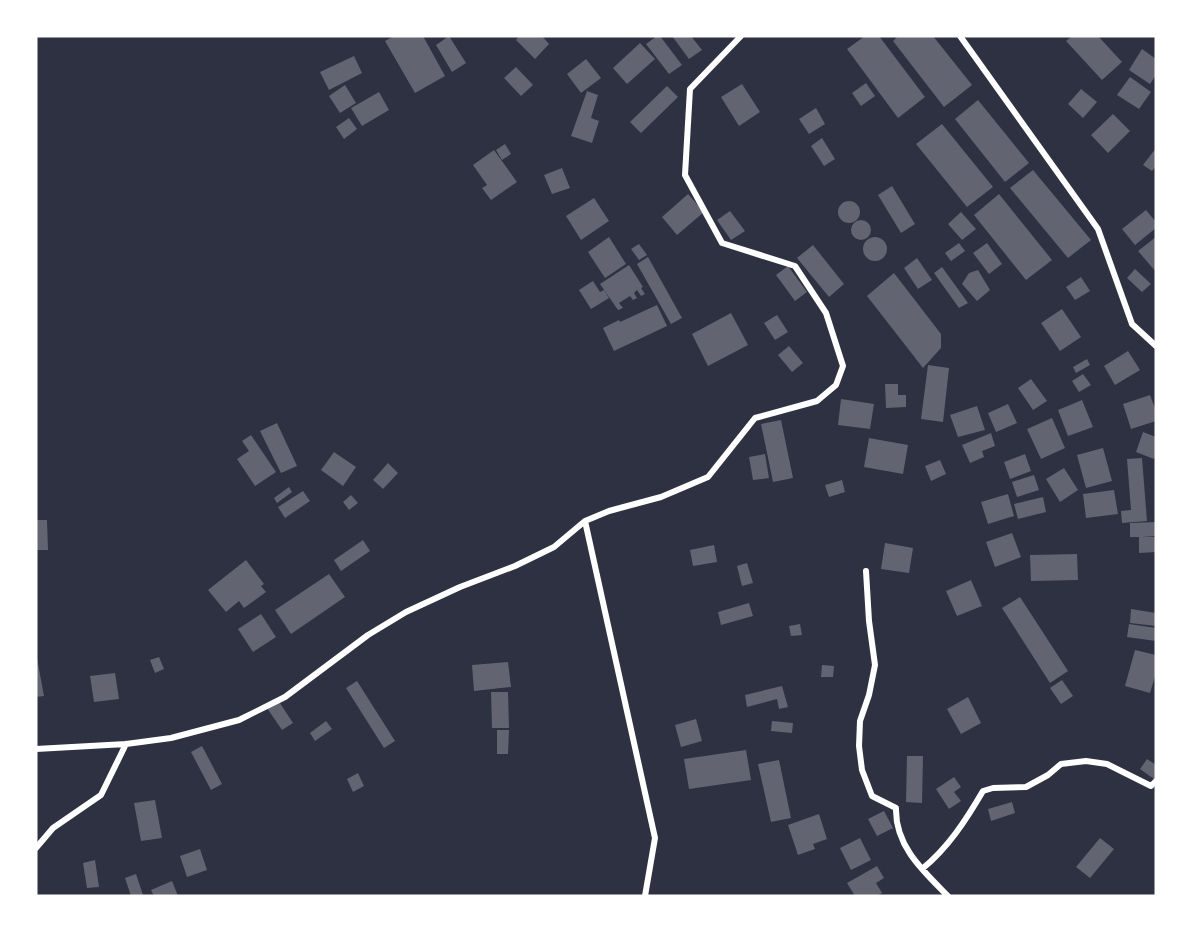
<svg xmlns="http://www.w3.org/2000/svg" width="1192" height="932" font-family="Figtree,sans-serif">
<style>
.building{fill:#626471}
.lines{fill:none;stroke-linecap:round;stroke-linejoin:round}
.minor{stroke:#fff;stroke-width:6}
</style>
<rect width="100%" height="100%" fill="#2d3142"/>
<!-- building -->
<path class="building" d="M394,36H423L445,76L415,93L385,41Z
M449,36L466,63L452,72L436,45Z
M519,36H542L549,44L535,59L516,40Z
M657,36H660L682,65L669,74L646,44Z
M672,36H691L702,50L689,59Z
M865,36H879L925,97L898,118L847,49Z
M898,36H933L972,85L944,107L893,41Z
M1072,36H1098L1122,62L1102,80L1066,41Z
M640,43L655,59L627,84L613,68Z
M1142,49L1156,59V75L1150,84L1129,70Z
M354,56L362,73L329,90L320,72Z
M586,59L601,78L581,93L567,74Z
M516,67L533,85L521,96L504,78Z
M1130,77L1151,92L1139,109L1117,95Z
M866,83L875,96L861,106L852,93Z
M742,84L760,112L739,126L721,97Z
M345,85L356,103L340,113L329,96Z
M667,86L678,97L641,133L630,122Z
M1081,89L1097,102L1083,118L1068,104Z
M587,91L598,95L591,118L599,121L592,143L571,136Z
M379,92L389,110L362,126L351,108Z
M978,100L1029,163L1005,182L955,119Z
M816,108L825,124L809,134L799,119Z
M1113,114L1130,131L1108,153L1091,135Z
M349,118L357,129L344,139L336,127Z
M942,124L993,187L967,207L916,144Z
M822,138L835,159L824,166L811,146Z
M505,144L511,154L502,160L496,150Z
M1156,148V166L1152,171L1143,165Z
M494,150L517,182L491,200L482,188L487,185L473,165Z
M562,168L570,188L552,194L544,175Z
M1033,170L1091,240L1068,258L1010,188Z
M892,186L915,224L901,233L878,195Z
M688,194L704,212L677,235L662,217Z
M999,194L1052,260L1026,280L974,215Z
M594,198L609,221L581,240L566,216Z
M838 212a11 11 0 1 1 22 0a11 11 0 1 1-22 0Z
M1146,210L1156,222V228L1135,245L1122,229Z
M730,211L745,231L731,240L717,220Z
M961,212L976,229L962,240L948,224Z
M851 230a10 10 0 1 1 20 0a10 10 0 1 1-20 0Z
M863 249a12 12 0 1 1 24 0a12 12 0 1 1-24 0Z
M609,237L626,264L605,278L588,252Z
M1156,237V272L1138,251Z
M959,243L965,251L951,261L945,253Z
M987,243L1002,264L989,274L973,253Z
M639,244L647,255L639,260L631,249Z
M813,245L844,284L829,297L797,258Z
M648,257L682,318L671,324L637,264Z
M917,258L932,280L918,289L904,268Z
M629,265L643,287L641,288L645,294L641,296L637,290L634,293L637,298L633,300L630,296L619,303L623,308L618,310L600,284Z
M788,266L807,292L795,301L776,275Z
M942,267L968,303L959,308L934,273Z
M1135,269L1151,284L1142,292L1127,278Z
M978,270L990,290L977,301L962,284L969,273Z
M894,273L941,334V348L923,368L867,296Z
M1081,277L1090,291L1075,300L1066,287Z
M593,281L600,292L604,290L609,298L591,309L579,290Z
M657,305L667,326L614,351L603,328L619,320L620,322Z
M1062,309L1081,337L1060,351L1041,323Z
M731,313L748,345L708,366L692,334Z
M777,315L788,332L775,340L764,323Z
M789,346L803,363L792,372L778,355Z
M1128,351L1140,370L1115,385L1104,366Z
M1087,359L1090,365L1076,373L1073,367Z
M928,365L949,368L943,422L921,419Z
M1083,374L1091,385L1079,392L1072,381Z
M1031,379L1047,401L1033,410L1018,388Z
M885,384H898V395H906V407L886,408Z
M1150,395L1156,411V421L1131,429L1123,404Z
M841,399L874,404L870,429L838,425Z
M1082,400L1093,427L1068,436L1058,410Z
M1008,404L1017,423L996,432L988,413Z
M977,406L985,430L958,437L950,415Z
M1052,418L1065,448L1041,459L1027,429Z
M781,420L793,478L773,482L761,424Z
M277,423L297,466L281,473L260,431Z
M1143,432L1156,437V453L1154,459L1136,452Z
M991,433L995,446L982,451L984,457L970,463L962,445Z
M251,435L276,472L255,486L237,459L249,451L242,441Z
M869,438L908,445L903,474L864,467Z
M1103,448L1112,481L1086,488L1077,455Z
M334,452L356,467L343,486L321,470Z
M765,454L769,478L753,480L749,457Z
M1025,454L1031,471L1010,479L1004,462Z
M1142,458L1147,521L1122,523L1121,511L1131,510L1127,459Z
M940,460L946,474L931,481L925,466Z
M388,463L398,473L383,489L373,480Z
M1064,468L1078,490L1060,502L1046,479Z
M1034,475L1039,490L1017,497L1012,482Z
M842,480L845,492L829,497L825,485Z
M289,487L292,492L277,503L274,498Z
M1114,490L1118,514L1086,518L1083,494Z
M303,491L310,501L285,518L278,507Z
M1008,494L1014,516L988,524L981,502Z
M351,495L358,503L349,510L343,502Z
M1043,497L1046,512L1018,519L1014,504Z
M36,520H47L48,550H36Z
M1156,522V536H1143L1156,537V552L1139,553V537H1130V523Z
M1012,533L1021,557L995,567L986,542Z
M363,540L370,551L341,571L334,560Z
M885,543L913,548L909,573L881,569Z
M714,545L717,562L693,566L690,550Z
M1077,554L1078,580L1031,581L1030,555Z
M246,560L264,584L261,586L266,592L244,608L239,601L226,612L208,590Z
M747,563L753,583L742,586L737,566Z
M329,574L345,597L291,634L275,610Z
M971,580L982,606L957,616L946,591Z
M1020,597L1068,671L1050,683L1002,608Z
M749,603L753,616L721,625L718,612Z
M1131,609L1156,613V626L1130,623Z
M261,614L276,637L253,652L238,629Z
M800,624L802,635L791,636L789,626Z
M1129,624L1156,628V641L1127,637Z
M1135,650L1156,655V673L1150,693L1125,686Z
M36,653L44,696L36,697Z
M159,657L164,669L155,673L150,660Z
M508,662L511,687L474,691L472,665Z
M822,665L834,666L833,677H821Z
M115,673L119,699L94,702L90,676Z
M1062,680L1073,696L1061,704L1050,688Z
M357,681L395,741L384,748L346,688Z
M782,686L788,707L779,709L777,699L747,707L745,695Z
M491,692H508L509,728H492Z
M968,697L981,723L961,734L947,709Z
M278,700L293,723L282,730L267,708Z
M696,719L702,741L681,747L675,725Z
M326,721L332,729L315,741L310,733Z
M772,721L793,723L792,733L771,731Z
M497,730H509L508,754H497Z
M202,746L222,784L211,790L191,752Z
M746,750L751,780L689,789L684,759Z
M907,756H923L922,803L906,802Z
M1147,759L1156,765V775L1154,779L1140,769Z
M779,760L791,818L771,822L758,764Z
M358,773L364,786L353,792L347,779Z
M954,777L961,787L954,792L961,801L949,809L936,789Z
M155,800L162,838L141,841L134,803Z
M1012,802L1015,813L991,821L988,809Z
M884,811L893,828L877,836L868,819Z
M819,814L827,839L813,844L815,849L798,855L788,825Z
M860,838L871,860L851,870L840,848Z
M1100,838L1114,849L1090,878L1076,867Z
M200,849L207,870L187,877L180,856Z
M95,860L99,887L87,888L83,863Z
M877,866L884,878L876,883L882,893L877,896H855L847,883Z
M136,874L143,895L131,896L125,878Z
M172,881L178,896H154L151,890Z"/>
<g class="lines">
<!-- minor -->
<path class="minor" d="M960,36L1098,229L1132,324L1156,346
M585,521L655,838L645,896
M866,571L869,621L875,665L869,695L860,721L859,746L862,770L872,796L896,808C895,846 923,871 948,896
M36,749L126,744L171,738L239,720L285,697L368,635L406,612L460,587L515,566L554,547L585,521L609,511L661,497L708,477L755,418L817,401L836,385L843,366L826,313L795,266L722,243L685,175L690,89L741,36
M36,848L53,828L101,795L126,744
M922,869C948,848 966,820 983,791L993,788L1026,787L1048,775L1061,764L1086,761L1107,764L1151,786L1156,781"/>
</g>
<!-- border -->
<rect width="1192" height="932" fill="none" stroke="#ffffff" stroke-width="75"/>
</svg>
